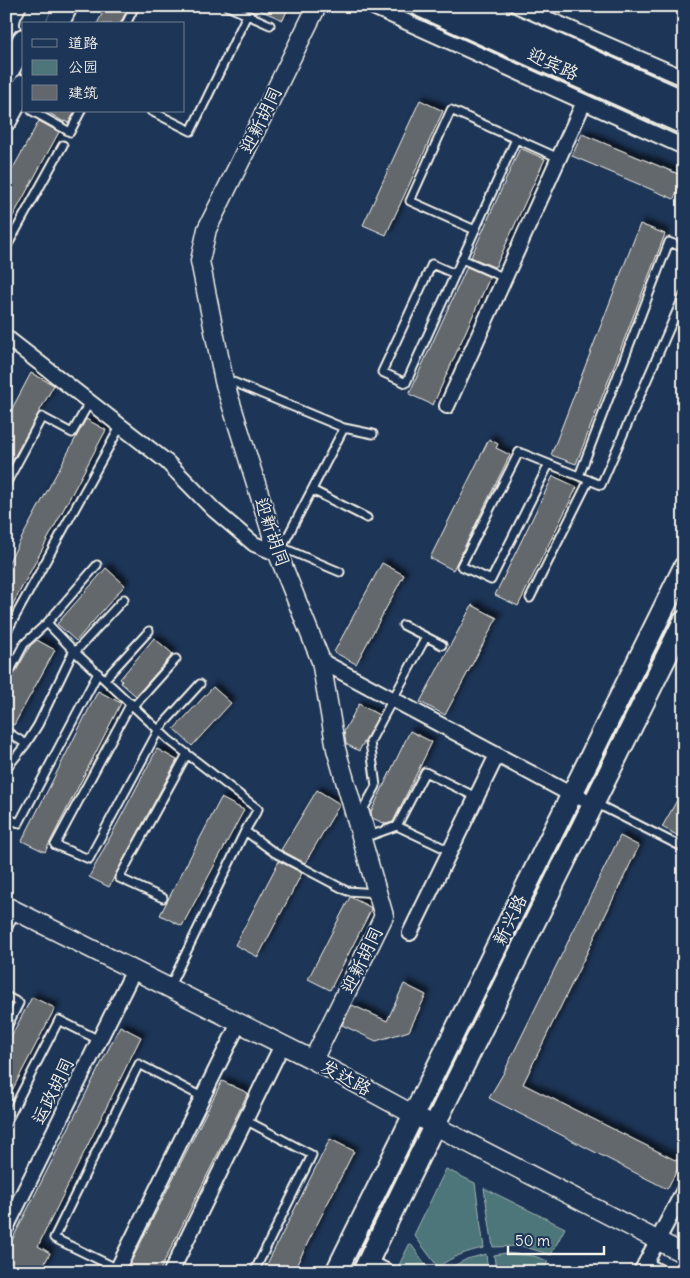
<svg xmlns="http://www.w3.org/2000/svg" width="690" height="1278" font-family="Delius,'LXGW WenKai TC',sans-serif">
<style>
.green{fill:#4e767a;stroke:#a1b4b1}
.building{fill:#63676d;stroke:#f4f1e8;filter:url(#shadow)}
.lines{fill:none;stroke-linecap:round;stroke-linejoin:round}
.service-casing{stroke:#f4f1e8;stroke-width:11}
.minor-casing{stroke:#f4f1e8;stroke-width:18}
.tertiary-casing{stroke:#f4f1e8;stroke-width:21}
.secondary-casing{stroke:#f4f1e8;stroke-width:24}
.primary-casing{stroke:#f4f1e8;stroke-width:26}
.service{stroke:#1d3557;stroke-width:7}
.minor{stroke:#1d3557;stroke-width:14}
.tertiary{stroke:#1d3557;stroke-width:18}
.secondary{stroke:#1d3557;stroke-width:20}
.primary{stroke:#1d3557;stroke-width:22}
.labels{text-anchor:middle;stroke-width:4;stroke-linejoin:round;paint-order:stroke}
.street-label{font-size:18px;fill:#f4f1e8;stroke:#1d3557}
</style>
<defs>
<filter id="shadow"><feDropShadow dx="4.5" dy="-4.5" stdDeviation="2.5" flood-color="#0009"/></filter>
</defs>
<rect width="100%" height="100%" fill="#1d3557"/>
<filter id="ink" filterUnits="userSpaceOnUse"><feTurbulence type="fractalNoise" baseFrequency=".02" numOctaves="2"/><feDisplacementMap in="SourceGraphic" scale="10" xChannelSelector="R" yChannelSelector="G"/><feConvolveMatrix kernelMatrix="1 2 1 2 8 2 1 2 1" color-interpolation-filters="sRGB"/></filter>
<g filter="url(#ink)">
<!-- green -->
<path class="green" d="M446,1169L475,1183L484,1248C467,1251 452,1257 438,1267L414,1235Z
M484,1188L565,1228L551,1255L522,1246L493,1247Z
M410,1243L431,1272L396,1271Z
M506,1253L534,1256L548,1261L543,1272H496L494,1255Z
M486,1254L488,1272H442L467,1259Z"/>
<!-- building -->
<path class="building" d="M106,6H129L120,24H97Z
M250,6H289L283,20Z
M420,100L443,111L386,235L363,225Z
M46,111H75L69,123L64,121V122Z
M39,121L59,132L6,229V181Z
M582,134L683,176L674,199L572,156Z
M520,148L545,159L496,266H495L494,267L471,257Z
M640,224L665,234L576,464L551,455Z
M467,267L490,277L433,405L409,394Z
M31,373L54,385L6,472V420Z
M86,419L106,430L6,617V567Z
M489,439L498,444L496,448L510,455L453,570L430,558Z
M553,476L577,487L518,606L495,595Z
M382,563L404,575L356,664L334,652Z
M106,568L125,585L76,641L57,624Z
M472,605L497,618L445,715L420,702Z
M154,638L173,654L136,696L121,683L122,681L120,679Z
M37,640L55,650L14,725L6,721V689L30,646Z
M213,687L231,703L192,746L174,729Z
M98,691L121,703L45,852L22,841Z
M359,704L379,715L359,751L346,744L344,731Z
M410,731L432,742L393,822L386,824L372,818L371,812Z
M157,749L177,760L109,887L89,877Z
M684,788V839L662,827Z
M317,790L340,804L305,863L281,850Z
M221,798L244,810L182,926L160,915Z
M620,836L639,846L523,1084L681,1163L667,1189L489,1098L503,1074Z
M279,861L302,873L258,957L235,945Z
M350,897L370,907L371,910L330,990L308,979Z
M404,984L426,995L409,1031L376,1041L342,1025L352,1005L387,1021Z
M32,997L55,1008L6,1102V1046Z
M120,1026L141,1037L38,1246L50,1253L40,1272H6V1252Z
M222,1081L248,1093L159,1272H126Z
M330,1139L354,1151L293,1272H263Z"/>
<g class="lines">
<defs>
<path id="service" d="M227,6L270,25
M126,24L135,6
M32,111L70,132L81,111
M151,111L191,131L247,15
M475,230L410,201L451,110L559,158
M6,248L63,145
M462,259L505,278
M455,274L432,264L382,372L406,383L516,139
M226,379L344,428L280,551
M344,428L373,434
M549,464L491,580L461,566L519,452L601,485L684,295
M579,476L669,242L684,248
M6,484L42,417L72,433L89,403
M312,490L367,518
M281,547L340,572
M97,565L47,623L75,652L169,740L258,809L245,831L275,853L347,891L377,893
M530,598L589,480
M403,625L442,645
M6,633L120,427
M426,637L370,742L376,786L364,808L372,835L397,826L425,772L476,797
M75,652L124,599
M6,678L24,644L47,623
M105,679L149,631
M131,703L55,845L89,859L159,729L200,684
M134,706L176,659
M6,731L26,744
M6,769L26,744L38,725L74,650
M595,803L684,848
M6,818L19,823L98,673
M397,826L450,851
M163,898L119,878L187,754
M6,931L16,911
M169,988L245,831
M6,996L19,1003L6,1029
M245,1120L312,1155L254,1272
M6,1123L59,1020L99,1040
M118,1269L54,1238L139,1064L202,1097"/>
<path id="minor" d="M371,6L684,147
M518,6L684,78
M6,337L167,462L214,510L254,544L278,554
M447,406L584,102
M321,661L572,795L595,803
M410,933L497,755
M6,1228L134,970
M368,1262L388,1272
M645,1264L659,1272
M116,1272L239,1023
M171,1272L282,1045
M641,1272L684,1190"/>
<path id="tertiary" d="M6,906L313,1060L414,1115L684,1254
M313,1060L384,916L336,749L321,661L278,554L224,381L200,261L207,229L317,6"/>
<path id="secondary" d="M336,1272L684,567
M363,1272C468,1054 577,838 684,621"/>
<path id="primary" d="M422,6L684,123
M469,6L684,102
M32,24L41,6
M57,24L66,6
M6,73L24,40
M6,119L24,86"/>
</defs>
<!-- service casing -->
<use href="#service" class="service-casing"/>
<!-- minor casing -->
<use href="#minor" class="minor-casing"/>
<!-- tertiary casing -->
<use href="#tertiary" class="tertiary-casing"/>
<!-- secondary casing -->
<use href="#secondary" class="secondary-casing"/>
<!-- primary casing -->
<use href="#primary" class="primary-casing"/>
<!-- service -->
<use href="#service" class="service"/>
<!-- minor -->
<use href="#minor" class="minor"/>
<!-- tertiary -->
<use href="#tertiary" class="tertiary"/>
<!-- secondary -->
<use href="#secondary" class="secondary"/>
<!-- primary -->
<use href="#primary" class="primary"/>
</g>
</g>
<g class="labels">
<!-- street labels -->
<g class="street-label">
<text transform="translate(553 64) rotate(24)" y="6">迎宾路</text>
<text transform="translate(261 120) rotate(-64)" y="6">迎新胡同</text>
<text transform="translate(272 532) rotate(71)" y="6">迎新胡同</text>
<text transform="translate(510 920) rotate(-64)" y="6">新兴路</text>
<text transform="translate(362 960) rotate(-64)" y="6">迎新胡同</text>
<text transform="translate(346 1078) rotate(28)" y="6">发达路</text>
<text transform="translate(53 1091) rotate(-64)" y="6">运政胡同</text>
</g>
</g>
<!-- margin -->
<rect width="690" height="1278" fill="none" stroke="#1d3557" stroke-width="25"/>
<rect x="12" y="12" width="665" height="1253" fill="none" stroke="#f4f1e8" stroke-width="2" filter="url(#ink)"/>
<!-- legend -->
<rect x="22" y="22" width="162" height="90" fill="#1d3557" stroke="#738091"/>
<rect x="32" y="39" width="25" height="8" fill="#1d3557" stroke="#738091"/>
<text x="68" y="48" font-size="15" fill="#f4f1e8">道路</text>
<rect x="32" y="60" width="25" height="15" fill="#4e767a" stroke="#738091"/>
<text x="68" y="72" font-size="15" fill="#f4f1e8">公园</text>
<rect x="32" y="85" width="25" height="15" fill="#63676d" stroke="#738091"/>
<text x="68" y="98" font-size="15" fill="#f4f1e8">建筑</text>
<!-- scale -->
<path d="M508 1246v8h96v-8" fill="none" stroke="#f4f1e8" stroke-width="2.5"/>
<text x="515" y="1246" font-size="15" fill="#f4f1e8" stroke="#1d3557" stroke-width="4" paint-order="stroke">50 m</text>
</svg>
